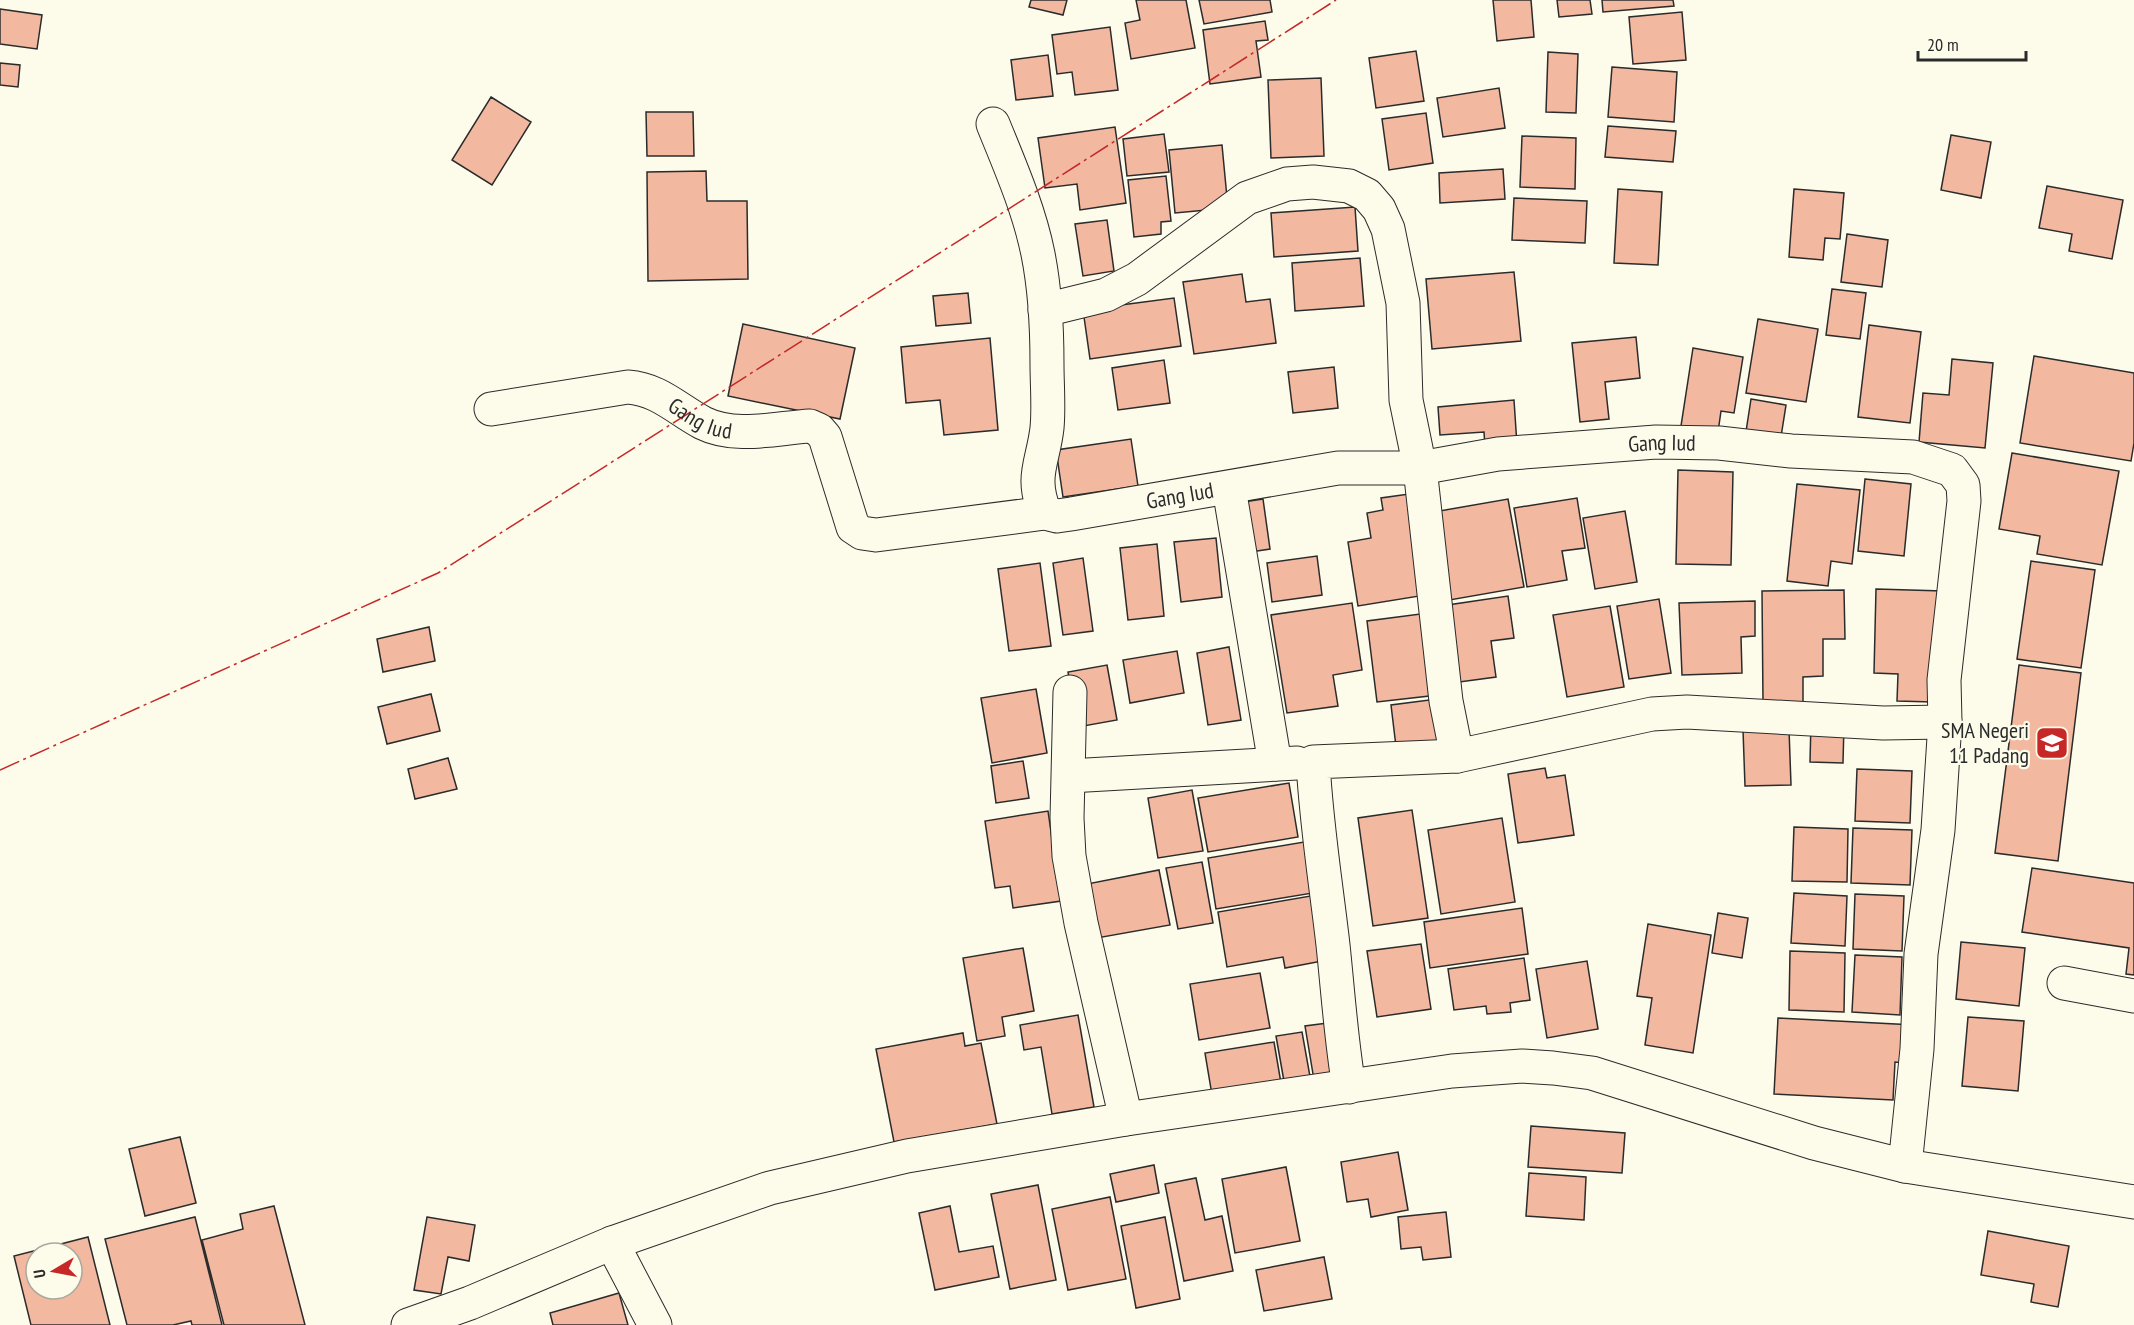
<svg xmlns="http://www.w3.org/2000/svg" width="2134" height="1325" font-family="'PT Sans Narrow',sans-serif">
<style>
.building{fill:#f2b8a0;stroke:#2b2b2b;stroke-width:1.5;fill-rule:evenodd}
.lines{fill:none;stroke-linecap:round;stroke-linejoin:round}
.minor-casing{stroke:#2b2b2b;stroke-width:35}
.highway-casing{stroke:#2b2b2b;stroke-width:35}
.minor{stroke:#fdfbea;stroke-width:33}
.highway{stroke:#fdfbea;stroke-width:33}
.power{stroke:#c62828;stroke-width:1.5;stroke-dasharray:21 4.5 3 4.5;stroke-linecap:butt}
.labels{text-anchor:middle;stroke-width:4.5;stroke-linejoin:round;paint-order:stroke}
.street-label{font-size:22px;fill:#2b2b2b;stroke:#fdfbea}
.poi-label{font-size:22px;fill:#2b2b2b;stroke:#fdfbea;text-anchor:end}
</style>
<rect width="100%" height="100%" fill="#fdfbea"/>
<!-- building -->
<path class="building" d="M1031,0H1067L1063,15L1029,7Z
M1136,0H1186L1195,48L1131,59L1125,23L1140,20Z
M1199,0H1270L1272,12L1204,24Z
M1493,0H1531L1534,37L1497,41Z
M1557,0H1590L1592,14L1559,17Z
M1602,0H1673L1674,6L1603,12Z
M0,9L42,15L37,49L0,44Z
M1682,12L1686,60L1633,64L1629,17Z
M1265,21L1268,40L1256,41L1261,77L1210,84L1203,30Z
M1110,27L1118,90L1075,95L1072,72L1057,74L1052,35Z
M1416,51L1424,101L1376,108L1369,58Z
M1548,52L1578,54L1576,113L1546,112Z
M1048,55L1053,96L1016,100L1011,60Z
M0,63L20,65L18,87L0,85Z
M1612,67L1677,72L1674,122L1608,117Z
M1321,78L1324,156L1271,158L1268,80Z
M1499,88L1505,128L1443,137L1437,98Z
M491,97L531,122L492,185L452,160Z
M646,112H693L694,156H647Z
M1426,113L1433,163L1389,170L1382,119Z
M1608,126L1676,131L1673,162L1605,157Z
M1115,127L1126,203L1080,210L1077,184L1045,188L1038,138Z
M1164,134L1169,172L1127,176L1123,139Z
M1951,135L1991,142L1981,198L1941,190Z
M1522,136L1576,138L1575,189L1520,187Z
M1222,145L1228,208L1175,213L1169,150Z
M1503,169L1505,199L1440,203L1439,173Z
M706,171L707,201H747L748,279L648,281L647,172Z
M1166,176L1171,221L1161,222V234L1134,237L1128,180Z
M2047,186L2123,200L2112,259L2069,251L2072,234L2039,228Z
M1618,189L1662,192L1658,265L1614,263Z
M1794,189L1844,193L1840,239L1825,238L1823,260L1789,257Z
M1514,198L1587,201L1585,243L1512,240Z
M1355,207L1358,251L1274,257L1271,213Z
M1107,220L1114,271L1083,276L1075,224Z
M1847,234L1888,240L1882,287L1841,282Z
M1360,258L1364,306L1295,311L1292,263Z
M1514,272L1521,341L1432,349L1426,279Z
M1242,274L1246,302L1270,299L1276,343L1194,354L1183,282Z
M1832,289L1866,293L1860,339L1826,335Z
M968,293L971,323L936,326L933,296Z
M1174,298L1181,346L1090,359L1083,310Z
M1758,319L1818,329L1806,402L1746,393Z
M743,324L855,348L840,419L728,396Z
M1869,325L1921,332L1910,423L1858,417Z
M1636,337L1640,378L1605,382L1609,419L1580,422L1572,343Z
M990,338L998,430L944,435L940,400L906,403L901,347Z
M1693,348L1743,357L1734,413L1721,411L1718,432L1681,426Z
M2034,356L2134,373V443L2131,461L2020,443Z
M1952,359L1993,363L1985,448L1919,442L1923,393L1949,395Z
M1164,360L1170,403L1118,410L1112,368Z
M1334,367L1338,408L1293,413L1288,372Z
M1751,399L1786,405L1780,443L1745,438Z
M1514,400L1517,445L1485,447L1484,432L1440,435L1438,407Z
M1131,439L1138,486L1063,497L1056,450Z
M2012,453L2119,471L2102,565L2037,554L2040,536L1999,529Z
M1678,470L1733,472L1731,565L1676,564Z
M1865,479L1911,484L1904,556L1858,551Z
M1797,484L1860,490L1852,564L1831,561L1828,586L1787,581Z
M1416,493L1432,594L1358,606L1348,542L1371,538L1367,513L1383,510L1381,498Z
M1577,498L1585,548L1562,551L1567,580L1527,587L1514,508Z
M1263,499L1270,549L1244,553L1237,503Z
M1508,499L1524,587L1444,601L1428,513Z
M1625,511L1637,582L1595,589L1583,518Z
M1216,538L1222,597L1181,602L1174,542Z
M1157,544L1164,616L1128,620L1120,548Z
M1317,556L1322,595L1272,602L1267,563Z
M1083,558L1093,631L1063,635L1053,563Z
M2031,561L2095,570L2081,668L2017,659Z
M1040,563L1051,646L1009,651L998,569Z
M1876,589L1943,591L1933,702L1897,701L1898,674L1874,673Z
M1844,590L1845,639H1823V676L1803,677V702H1763L1762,591Z
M1508,596L1514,638L1491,641L1496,677L1452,683L1441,606Z
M1659,599L1671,673L1629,679L1617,606Z
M1755,601V636L1741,637L1742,673L1682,675L1679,603Z
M1352,603L1362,670L1333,675L1338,706L1287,713L1271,615Z
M1610,606L1624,687L1567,697L1553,615Z
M1428,613L1438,695L1377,702L1367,621Z
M429,627L435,661L383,672L377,639Z
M1229,647L1241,720L1208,725L1197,653Z
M1177,651L1184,693L1130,703L1123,660Z
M1107,665L1117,720L1078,727L1068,672Z
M2019,665L2081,673L2058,861L1995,853Z
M1036,689L1047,753L992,763L981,698Z
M431,694L440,731L387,744L378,707Z
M1437,699L1444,749L1397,755L1391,705Z
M1811,722L1844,724L1843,763L1810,762Z
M1789,729L1791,785L1745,786L1743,730Z
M448,758L457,789L415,799L408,769Z
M1023,761L1029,798L996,803L991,766Z
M1545,768L1547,778L1565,775L1574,835L1518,843L1508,774Z
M1857,769L1912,771L1910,823L1855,821Z
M1289,783L1298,837L1208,852L1198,798Z
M1192,790L1203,851L1158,858L1148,798Z
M1412,810L1428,918L1373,926L1358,818Z
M1048,811L1061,901L1013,908L1010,886L995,888L985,821Z
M1502,818L1515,902L1441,914L1428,830Z
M1794,827L1848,829L1847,882L1792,881Z
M1853,828L1912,830L1910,885L1851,883Z
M1304,842L1313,893L1216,909L1208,858Z
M1202,862L1213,923L1178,929L1166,868Z
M2032,868L2134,883V975L2126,974L2129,948L2022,932Z
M1159,870L1170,925L1097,938L1087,884Z
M1794,893L1847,896L1845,946L1791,943Z
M1322,894L1333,959L1285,968L1283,957L1227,967L1218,912Z
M1855,894L1904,896L1902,951L1853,949Z
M1522,908L1528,954L1430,968L1424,922Z
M1718,913L1748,918L1742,958L1712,953Z
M1648,924L1711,935L1693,1053L1645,1045L1652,998L1637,996Z
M1961,942L2025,948L2019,1006L1956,999Z
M1421,944L1431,1009L1377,1017L1367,951Z
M1023,948L1034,1011L1002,1017L1005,1036L977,1041L963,958Z
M1790,951L1845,953L1844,1012L1789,1010Z
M1855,955L1902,957L1900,1015L1852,1012Z
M1524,958L1530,1000L1510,1003L1511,1012L1487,1014L1486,1006L1454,1010L1448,969Z
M1587,961L1598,1029L1547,1038L1536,969Z
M1260,973L1270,1028L1199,1040L1190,984Z
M1078,1015L1094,1107L1052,1114L1041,1047L1024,1050L1020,1025Z
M1968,1017L2024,1021L2018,1091L1962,1086Z
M1778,1018L1915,1025L1913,1064L1895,1062L1893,1100L1774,1094Z
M1335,1022L1344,1075L1314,1080L1305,1026Z
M1302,1032L1311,1082L1285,1087L1276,1036Z
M963,1033L965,1046L981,1043L997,1124L894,1142L876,1049Z
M1274,1042L1282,1089L1213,1101L1205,1053Z
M1531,1126L1625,1133L1622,1173L1528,1167Z
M180,1137L196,1203L145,1216L129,1149Z
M1398,1152L1408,1210L1371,1217L1368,1199L1347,1202L1341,1162Z
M1154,1165L1159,1193L1116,1202L1110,1174Z
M1286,1167L1300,1241L1235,1253L1222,1179Z
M1529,1173L1586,1177L1584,1220L1526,1216Z
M1196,1178L1205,1220L1222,1216L1233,1271L1184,1281L1165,1184Z
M1038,1185L1056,1280L1010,1289L991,1194Z
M1110,1197L1126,1279L1068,1290L1052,1209Z
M274,1206L305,1325H224L202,1240L243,1229L240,1214Z
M950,1206L959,1252L993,1246L999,1277L935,1290L919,1213Z
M1446,1212L1451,1257L1423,1260L1421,1247L1401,1249L1398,1217Z
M195,1217L222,1325H192L191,1321L173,1325H127L105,1239Z
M427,1217L475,1225L469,1261L448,1257L441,1294L414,1290Z
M1165,1217L1180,1299L1136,1308L1121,1226Z
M1988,1231L2069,1246L2058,1307L2031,1302L2034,1284L1981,1275Z
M88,1237L110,1325H31L14,1256ZM36,1253H72V1289H36Z
M1324,1257L1332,1299L1264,1311L1256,1270Z
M619,1293L628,1325H553L550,1313Z"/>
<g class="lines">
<defs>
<g id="minor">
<path d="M993,124C1010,166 1029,209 1038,254C1045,289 1047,327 1047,364C1047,385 1049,407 1047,428C1043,463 1030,476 1045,513"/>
<path d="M1045,310L1106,295L1137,279L1247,198L1287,184L1313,182L1349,186L1367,195L1379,209L1388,229L1403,303L1406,400L1420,468L1446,701L1457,756"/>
<path id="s1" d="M491,409L628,387C658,389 677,409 703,423C735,439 776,428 810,426L819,430L825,437L853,527L862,533L876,535L1045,513L1057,516L1071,514L1338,468H1420L1498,454L1656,442L1719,443L1791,451L1913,457L1952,470L1963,485L1964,501L1944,680L1945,722L1938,830L1921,954L1917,1049L1905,1166"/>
<path d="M1229,488L1275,764"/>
<path d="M1070,692L1067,818L1069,856L1081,923L1126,1119"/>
<path d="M1069,776L1297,763"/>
<path d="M2064,983L2134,996"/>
<path d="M1349,1087C1341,1039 1338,992 1333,945C1326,884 1316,823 1313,762L1457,756L1652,714L1687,712L1883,723L1945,722"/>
<path d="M612,1243L655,1325"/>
</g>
<path id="highway" d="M408,1325L470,1303L612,1243L770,1188L907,1156L1126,1119L1452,1071L1522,1066L1553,1068L1592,1073L1814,1143L1905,1166L2134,1202"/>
</defs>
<!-- minor casing -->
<use href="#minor" class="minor-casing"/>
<!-- highway casing -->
<use href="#highway" class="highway-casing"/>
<!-- minor -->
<use href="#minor" class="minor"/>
<!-- highway -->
<use href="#highway" class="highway"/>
<!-- power -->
<path class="power" d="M0,770L438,573L1336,0"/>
</g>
<!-- icons -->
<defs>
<symbol id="school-square" viewBox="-11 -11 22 22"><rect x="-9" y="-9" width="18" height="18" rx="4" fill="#c62828" stroke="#fdfbea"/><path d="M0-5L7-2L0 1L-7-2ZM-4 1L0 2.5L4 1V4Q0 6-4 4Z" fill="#fff"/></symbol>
</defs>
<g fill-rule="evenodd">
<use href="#school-square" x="2033" y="724" width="38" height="38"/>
</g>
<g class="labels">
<!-- street labels -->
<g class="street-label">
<text dy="8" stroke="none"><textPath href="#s1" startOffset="219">Gang Iud</textPath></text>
<text dy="8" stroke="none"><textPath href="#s1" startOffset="1263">Gang Iud</textPath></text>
<text dy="8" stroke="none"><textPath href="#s1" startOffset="777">Gang Iud</textPath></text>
</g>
<!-- poi labels -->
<g class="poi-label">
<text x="2029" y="738">SMA Negeri<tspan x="2029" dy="25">11 Padang</tspan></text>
</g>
</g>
<!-- north arrow -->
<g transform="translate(54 1271) rotate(260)"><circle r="28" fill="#fdfbea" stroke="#a9a89e" stroke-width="1.5"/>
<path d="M0-4.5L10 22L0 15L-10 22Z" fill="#c62828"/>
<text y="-9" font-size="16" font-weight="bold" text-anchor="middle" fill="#2b2b2b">U</text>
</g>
<!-- scale -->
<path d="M1918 51v9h108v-9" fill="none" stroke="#2b2b2b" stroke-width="3"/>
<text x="1927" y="51" font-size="18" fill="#2b2b2b" stroke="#fdfbea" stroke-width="4.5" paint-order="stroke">20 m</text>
</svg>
